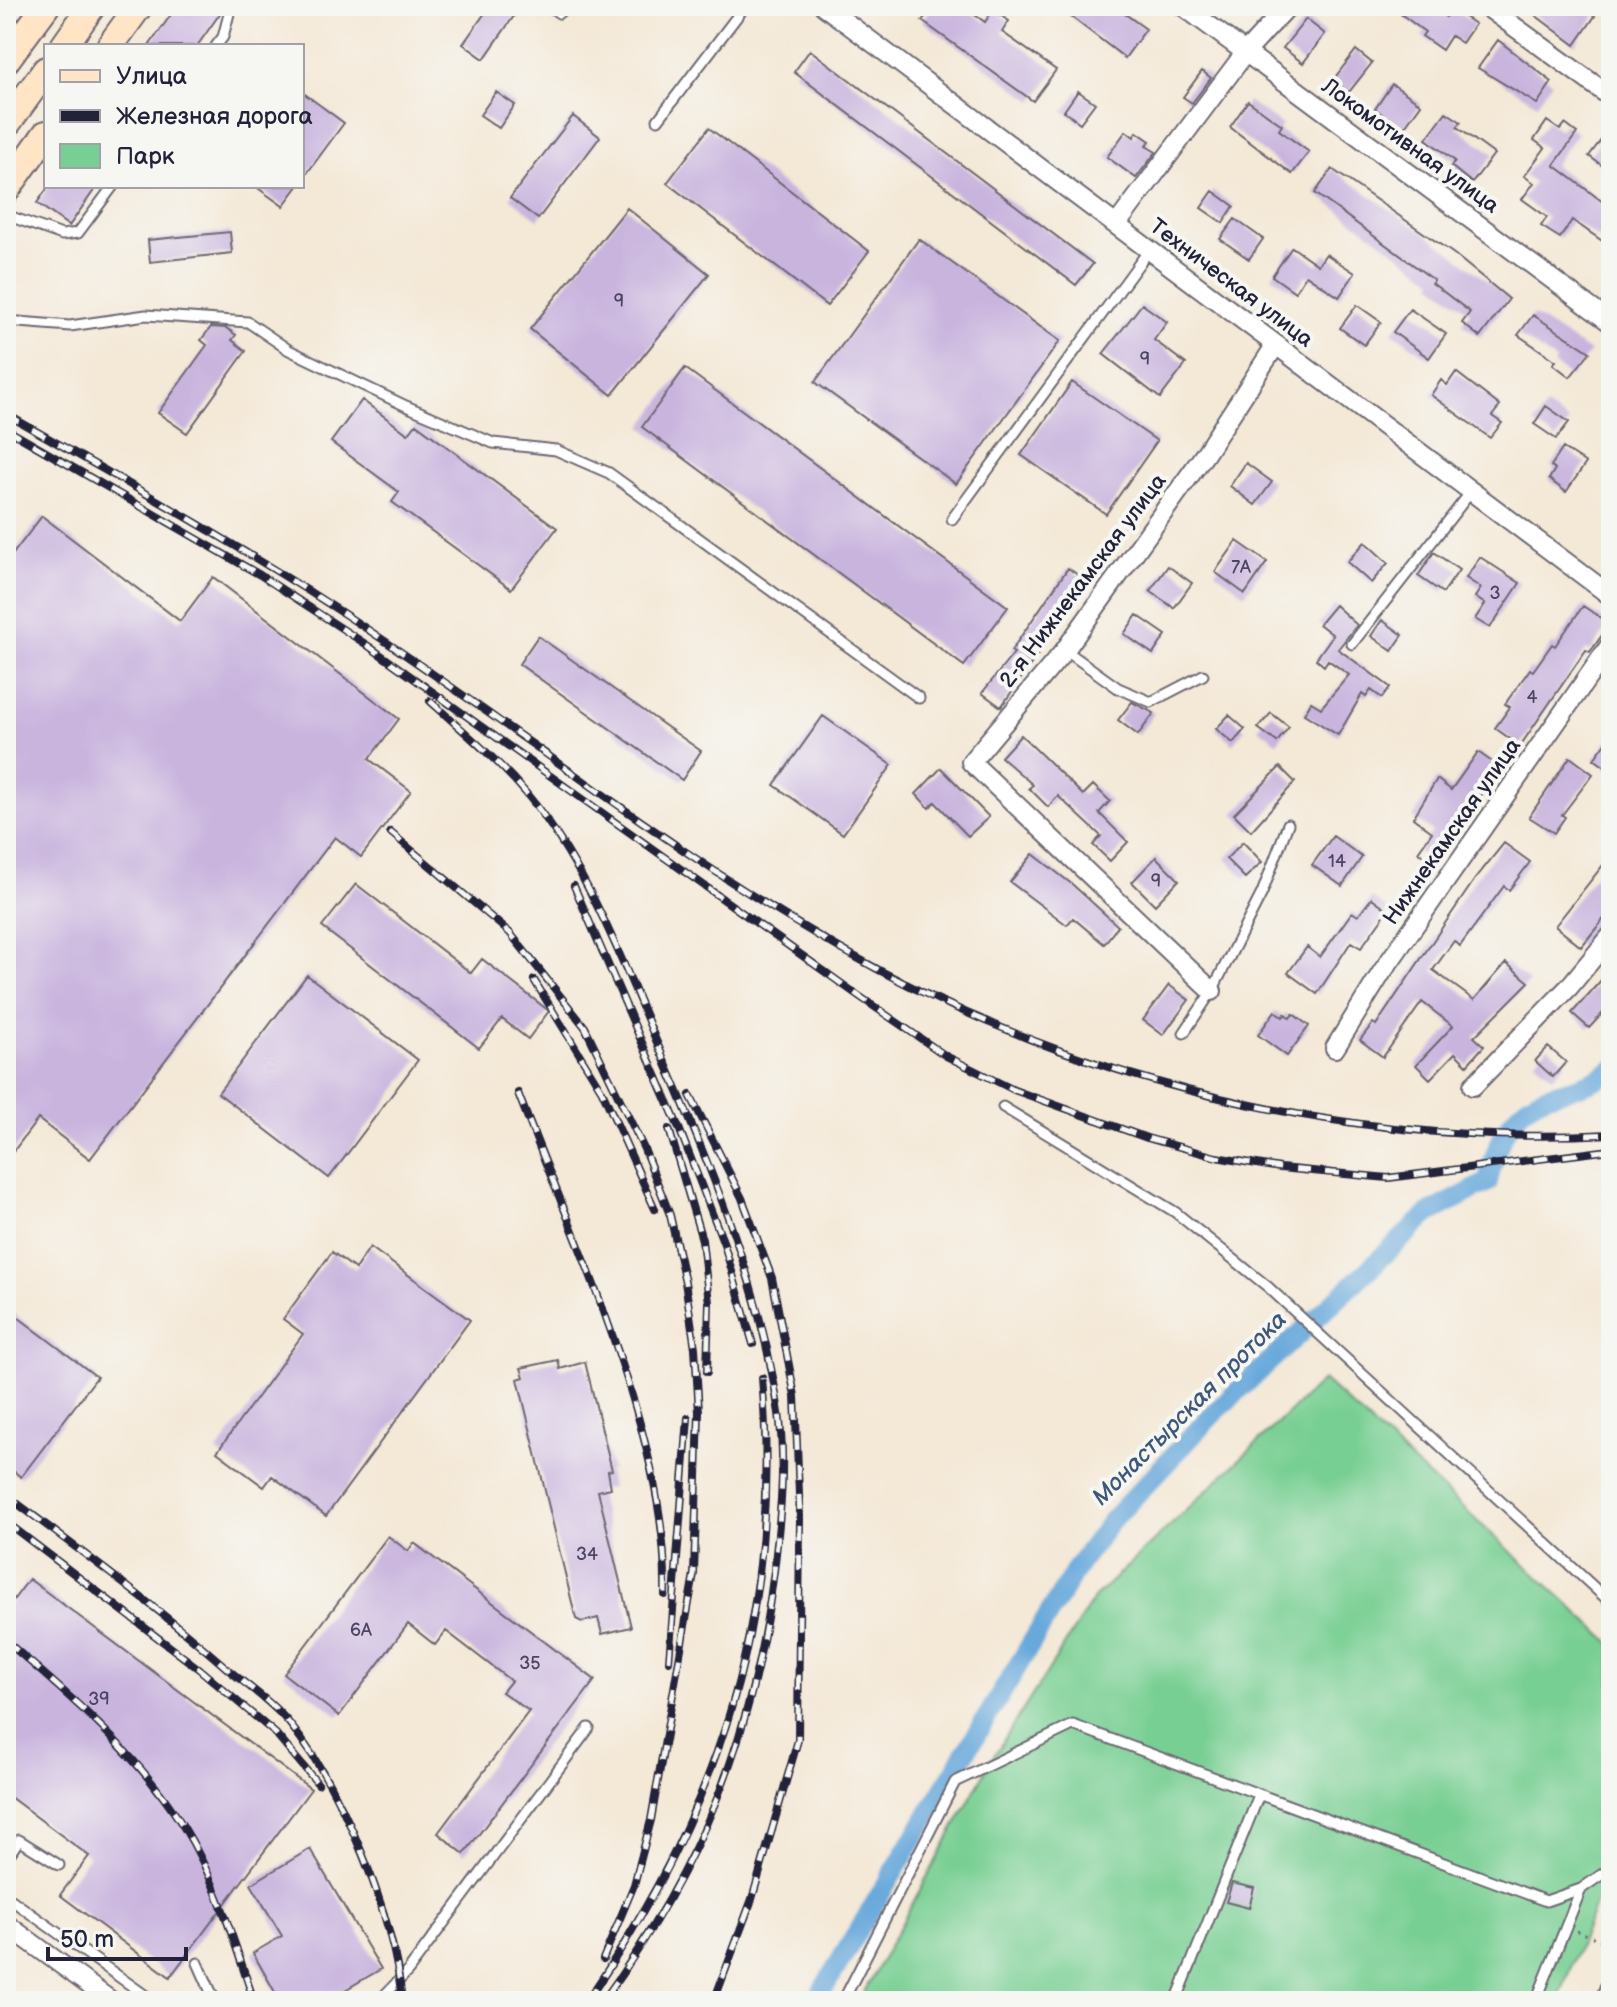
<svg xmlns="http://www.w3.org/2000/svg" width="1617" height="2007" font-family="'Balsamiq Sans',sans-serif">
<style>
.green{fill:#78cf93;stroke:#4d7867;stroke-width:2}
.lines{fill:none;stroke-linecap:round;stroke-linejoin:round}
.canal{stroke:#68a8db;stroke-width:20}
.building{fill:#c9b4de}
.lane-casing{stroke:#6c6771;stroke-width:13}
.street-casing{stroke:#6c6771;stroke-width:22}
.secondary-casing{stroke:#6c6771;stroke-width:30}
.path{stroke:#6c6771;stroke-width:3;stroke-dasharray:2 6;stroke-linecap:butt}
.lane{stroke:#fff;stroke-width:9}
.street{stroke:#fff;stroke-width:18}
.secondary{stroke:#ffe4c6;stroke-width:26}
.rail-casing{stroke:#22223b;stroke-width:8}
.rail{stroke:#f6f6f2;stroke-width:5;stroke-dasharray:15;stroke-linecap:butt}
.labels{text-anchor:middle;stroke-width:8;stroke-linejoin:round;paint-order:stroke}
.number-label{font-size:18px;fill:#4c4664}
.street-label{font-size:22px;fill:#22223b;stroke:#f6f6f2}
.water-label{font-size:24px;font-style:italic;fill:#3e587b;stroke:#f6f6f2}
</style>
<rect width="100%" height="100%" fill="#f6f6f2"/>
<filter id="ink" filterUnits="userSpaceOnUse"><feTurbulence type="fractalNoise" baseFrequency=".0125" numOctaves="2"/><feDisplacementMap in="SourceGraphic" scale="16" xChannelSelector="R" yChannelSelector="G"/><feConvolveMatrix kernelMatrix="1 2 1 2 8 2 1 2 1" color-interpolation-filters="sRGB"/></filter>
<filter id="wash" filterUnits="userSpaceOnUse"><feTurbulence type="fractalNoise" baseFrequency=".006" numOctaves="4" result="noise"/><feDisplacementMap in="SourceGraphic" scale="32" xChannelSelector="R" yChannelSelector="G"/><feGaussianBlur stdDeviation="1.8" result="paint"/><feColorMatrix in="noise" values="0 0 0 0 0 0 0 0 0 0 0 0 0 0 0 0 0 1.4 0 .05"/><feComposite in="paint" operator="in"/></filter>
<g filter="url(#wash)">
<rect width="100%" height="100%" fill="#f4e8d6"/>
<!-- green -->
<path class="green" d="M1323,1380L1611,1643V1863L1558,2001H859L993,1757L1095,1597Z"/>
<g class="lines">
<!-- canal -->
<path class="canal" d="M816,2001L1079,1564L1112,1520L1211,1416L1428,1214L1488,1182C1495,1145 1510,1108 1548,1095C1570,1088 1593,1085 1611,1070"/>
</g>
<g id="blocks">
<!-- building -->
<path class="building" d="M177,6H213L221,12L197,46H149Z
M490,6H521L484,59L463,44Z
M933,6H962L985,22L993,10L1009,21L1002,32L1056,70L1033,101L922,21Z
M1057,6H1114L1146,29L1125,58Z
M1390,6H1428L1446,17L1452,9L1475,24L1462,43L1451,36L1442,50L1422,36L1425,32Z
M1523,6H1579L1595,16L1575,45Z
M1306,19L1325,34L1303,63L1283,48Z
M1498,40L1552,82L1537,104L1478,68Z
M810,50L1093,264L1076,285L794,72Z
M1356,50L1372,63L1349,92L1333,80Z
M1202,71L1211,78L1192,103L1183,97Z
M1392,84L1421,104L1403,129L1375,109Z
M1078,91L1095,103L1080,123L1064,111Z
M302,92L344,123L302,180Z
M496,92L515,105L499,128L480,115Z
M1248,101L1282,125L1279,130L1309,152L1292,174L1230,127Z
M1446,112L1461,122L1457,127L1494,154L1472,183L1451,166L1455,161L1426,139Z
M573,116L600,137L538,219L510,198Z
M1547,121L1560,130L1565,124L1577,133L1554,165L1611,208V247L1572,220L1560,238L1541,226L1547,217L1522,199L1534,183L1524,176L1545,148L1534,140Z
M1611,127V172L1589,156Z
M709,128L869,251L827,306L667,183Z
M1126,131L1134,137L1137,132L1150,141L1146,146L1156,152L1136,178L1107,157Z
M1332,169L1454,254L1509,299L1480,337L1462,323L1470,312L1432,283L1434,280L1315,193Z
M49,186H97L69,226L37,203Z
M255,186H298L283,206Z
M1213,191L1234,206L1223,223L1201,208Z
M627,208L709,274L612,395L530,329Z
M1235,219L1263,239L1249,259L1220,239Z
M230,232L232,253L150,262L148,240Z
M919,239L1060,341L956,484L815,382Z
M1292,247L1318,265L1326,254L1355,273L1339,297L1306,275L1295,292L1272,276Z
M1142,304L1167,322L1154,340L1186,364L1160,398L1103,354Z
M1357,305L1381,322L1364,345L1340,328Z
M1410,309L1446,334L1429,358L1393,332Z
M1533,315L1590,352L1570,377L1553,364L1556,361L1518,335Z
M211,327L226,328L236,335L232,340L246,351L187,433L158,413L207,345L201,340Z
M685,368L1008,607L964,666L642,427Z
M1456,372L1500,406L1492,416L1502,423L1490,438L1431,395L1441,380L1447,385Z
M1072,382L1157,441L1106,514L1021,455Z
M362,400L408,434L416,424L557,528L511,589L392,502L399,492L331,442Z
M1546,406L1569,422L1556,439L1534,424Z
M1563,448L1586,463L1566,492L1549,479L1555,469L1551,466Z
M1246,463L1272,482L1255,505L1230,486Z
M42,516L180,621L213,577L399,719L369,759L411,791L361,857L335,837L90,1159L38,1119L6,1161V563Z
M1237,541L1267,562L1245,594L1215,572Z
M1365,542L1388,563L1371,583L1347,562Z
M1434,552L1459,570L1443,593L1418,576Z
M1480,557L1520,583L1490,628L1475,619L1485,604L1475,597L1481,588L1466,578Z
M1168,566L1192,583L1174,608L1150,591Z
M1068,568L1088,582L1001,707L982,693L1014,653L1011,651Z
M1335,605L1357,625L1338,649L1390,687L1382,698L1371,690L1366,697L1362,694L1338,735L1304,714L1311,702L1321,708L1349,675L1328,660L1324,666L1316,659L1333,635L1319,624Z
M1583,606L1610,624L1590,652L1586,650L1520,746L1495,728L1510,707L1505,704L1530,669L1533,671L1552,644L1555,646Z
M1137,615L1166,635L1153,654L1124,634Z
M1382,620L1403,635L1392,651L1371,636Z
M538,636L701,751L682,780L519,664Z
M1132,702L1154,713L1138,735L1118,720Z
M1271,713L1289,727L1277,742L1258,728Z
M1229,715L1245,729L1233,743L1216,729Z
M823,716L892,765L843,834L774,785Z
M1021,735L1083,795L1093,785L1110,801L1099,813L1128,842L1110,861L1093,845L1101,836L1058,796L1048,807L1029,788L1033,785L1001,757Z
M1611,736V771L1594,759Z
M1478,752L1502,769L1457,825L1434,863L1418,852L1432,832L1413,818L1437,779L1451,790Z
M1570,757L1593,774L1562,815L1565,817L1554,833L1529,817Z
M1280,767L1295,782L1251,831L1234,814Z
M941,768L989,817L968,836L935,802L929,808L916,794Z
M1333,836L1362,857L1342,886L1312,865Z
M1243,842L1262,862L1245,878L1226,859Z
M1504,843L1530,862L1509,890L1504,886L1460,946L1454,941L1433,970L1474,1000L1506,963L1529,982L1474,1037L1484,1046L1467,1065L1455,1053L1430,1079L1416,1065L1453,1026L1422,1002L1383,1057L1360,1040L1373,1023L1376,1025L1475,879Z
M1033,854L1073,885L1118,926L1104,944L1073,918L1067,925L1010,882Z
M1611,855V910L1581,947L1555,926Z
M1156,857L1179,880L1155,905L1132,882Z
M356,884L471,973L482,959L549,1011L528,1039L502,1019L479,1048L322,927Z
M1372,898L1388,910L1361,948L1351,942L1317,994L1288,973L1307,947L1320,957L1352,912L1358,916Z
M1611,969V1020L1603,1013L1589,1028L1572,1013Z
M307,975L418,1060L329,1178L218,1093Z
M1169,985L1189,1000L1163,1035L1143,1020Z
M1275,1011L1283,1017L1285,1014L1290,1018L1293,1014L1309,1026L1287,1056L1258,1035Z
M1548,1047L1566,1062L1553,1077L1535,1061Z
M370,1247L470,1320L326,1516L272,1476L264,1487L217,1452L303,1334L283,1319L332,1252L355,1269Z
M6,1308L97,1377L21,1477L6,1465Z
M558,1360L560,1369L585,1362L612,1470L608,1471L611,1488L598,1491L631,1627L602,1634L598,1618L582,1622L576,1619L518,1379L524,1377L521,1368Z
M388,1536L408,1551L414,1543L595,1680L464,1854L438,1833L529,1711L502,1692L511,1681L446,1631L435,1645L408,1624L339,1716L284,1674Z
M29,1579L311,1789L170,1977L60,1895L89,1856L6,1794V1610Z
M310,1849L381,1969L326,2001H280L253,1953L282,1936L251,1884Z
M1232,1883L1254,1888L1249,1908L1226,1902Z"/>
</g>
</g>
<g filter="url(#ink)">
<use href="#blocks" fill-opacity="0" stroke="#6c6771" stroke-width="2"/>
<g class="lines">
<defs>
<path id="lane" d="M549,6L559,13L566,6
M216,46L223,37L231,6
M658,120L745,6
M6,215L62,235L78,233L113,186
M6,321L70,326L146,315L248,322L289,350L406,406L493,443L556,450L609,473L919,698
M952,519L1149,250
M1352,644L1470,493
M1065,650L1118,688L1151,702L1203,675
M1184,1033L1212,991L1262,893L1288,824
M1003,1107L1175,1212L1268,1287L1611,1603
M6,1859L19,1840L59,1865
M6,1896L153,2001
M198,1963L215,2001
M379,2001L408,1971L589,1728
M843,2001L955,1782L1073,1725L1546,1901L1581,1889L1611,1868
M1176,2001L1259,1795
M1536,2001L1581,1889"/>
<path id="street" d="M824,6L1611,596
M1183,6L1611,323
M1486,6L1611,97
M1117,224L1245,53L1288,6
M1212,991L971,762L1065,650L1205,454L1275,346
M1335,1048L1382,972L1611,644
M1473,1086L1569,987L1611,936
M6,1924L111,2001
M1605,2001L1611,1984"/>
<path id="secondary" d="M64,46L92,6
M110,46L139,6
M6,60L46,6
M6,125L46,70
M6,190L46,134"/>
</defs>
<!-- lane casing -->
<use href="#lane" class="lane-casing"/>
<!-- street casing -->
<use href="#street" class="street-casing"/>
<!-- secondary casing -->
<use href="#secondary" class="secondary-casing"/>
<!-- path -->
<path class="path" d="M1577,1931L1611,1944
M1603,1967L1611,1945"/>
<!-- lane -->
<use href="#lane" class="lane"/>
<!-- street -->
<use href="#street" class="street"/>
<!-- secondary -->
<use href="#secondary" class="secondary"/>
<defs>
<path id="rail" d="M6,414C129,484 252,552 370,631C527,736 676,855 841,949C1071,1081 1345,1148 1611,1134
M6,429L260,575L367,645L856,994L946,1056L1014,1090L1147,1138L1216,1157L1280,1168L1388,1178L1611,1150
M430,701C470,737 515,774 546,819C599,894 630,980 666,1064C715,1177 761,1290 779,1413C786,1465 780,1520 774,1571C753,1738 701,1865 603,2001
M390,832L510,933L585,1027L644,1149L670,1215L685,1282L695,1348L699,1412L694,1574L651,1820L634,1885L603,1959
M574,886L679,1128L724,1244L753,1344
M534,980L602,1091L655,1209
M518,1093C574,1240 669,1438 665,1595
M690,1095L742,1198L772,1278L795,1396L800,1519L798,1740L752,1899L714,2001
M669,1129L702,1240L709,1303L707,1372
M6,1495C82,1552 159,1608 230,1671C249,1687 273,1703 289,1723C343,1789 394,1916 402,2001
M6,1522L199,1669L276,1734L318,1784
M6,1641C69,1695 139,1755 183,1826C216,1879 234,1942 254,2001
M669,1661L688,1418
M587,2001C720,1807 782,1615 762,1378"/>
</defs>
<!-- rail casing -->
<use href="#rail" class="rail-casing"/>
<!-- rail -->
<use href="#rail" class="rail"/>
</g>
</g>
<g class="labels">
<!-- number labels -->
<g class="number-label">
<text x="619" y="307">9</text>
<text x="1145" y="365">9</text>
<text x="1241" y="573">7А</text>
<text x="1495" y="599">3</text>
<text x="1532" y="703">4</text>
<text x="1337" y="867">14</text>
<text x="1156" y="887">9</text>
<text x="587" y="1560">34</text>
<text x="361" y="1636">6А</text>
<text x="530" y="1669">35</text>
<text x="99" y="1705">39</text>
</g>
<!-- street labels -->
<g class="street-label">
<text transform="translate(1411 145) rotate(36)" y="8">Локомотивная улица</text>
<text transform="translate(1232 282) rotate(37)" y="8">Техническая улица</text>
<text transform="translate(1082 580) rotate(-53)" y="8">2-я Нижнекамская улица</text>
<text transform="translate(1451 831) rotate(-55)" y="8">Нижнекамская улица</text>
</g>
<!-- water labels -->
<g class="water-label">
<text transform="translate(1189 1408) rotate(-45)" y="8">Монастырская протока</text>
</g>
</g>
<!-- margin -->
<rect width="1617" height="2007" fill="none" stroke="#f6f6f2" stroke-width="32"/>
<!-- legend -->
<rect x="44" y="44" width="260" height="144" fill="#f6f6f2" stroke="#a1a1a9" stroke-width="2"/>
<rect x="60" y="70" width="40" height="12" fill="#ffe4c6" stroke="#a1a1a9" stroke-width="2"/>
<text x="116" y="84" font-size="24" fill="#22223b">Улица</text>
<rect x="60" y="110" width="40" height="12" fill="#22223b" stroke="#a1a1a9" stroke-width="2"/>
<text x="116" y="124" font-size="24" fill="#22223b">Железная дорога</text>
<rect x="60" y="144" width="40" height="24" fill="#78cf93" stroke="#a1a1a9" stroke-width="2"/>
<text x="116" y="164" font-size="24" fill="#22223b">Парк</text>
<!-- scale -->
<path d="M48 1947v12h138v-12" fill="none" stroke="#22223b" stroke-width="4"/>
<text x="60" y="1947" font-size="24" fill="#22223b" stroke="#f6f6f2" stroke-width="6" paint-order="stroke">50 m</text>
</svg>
